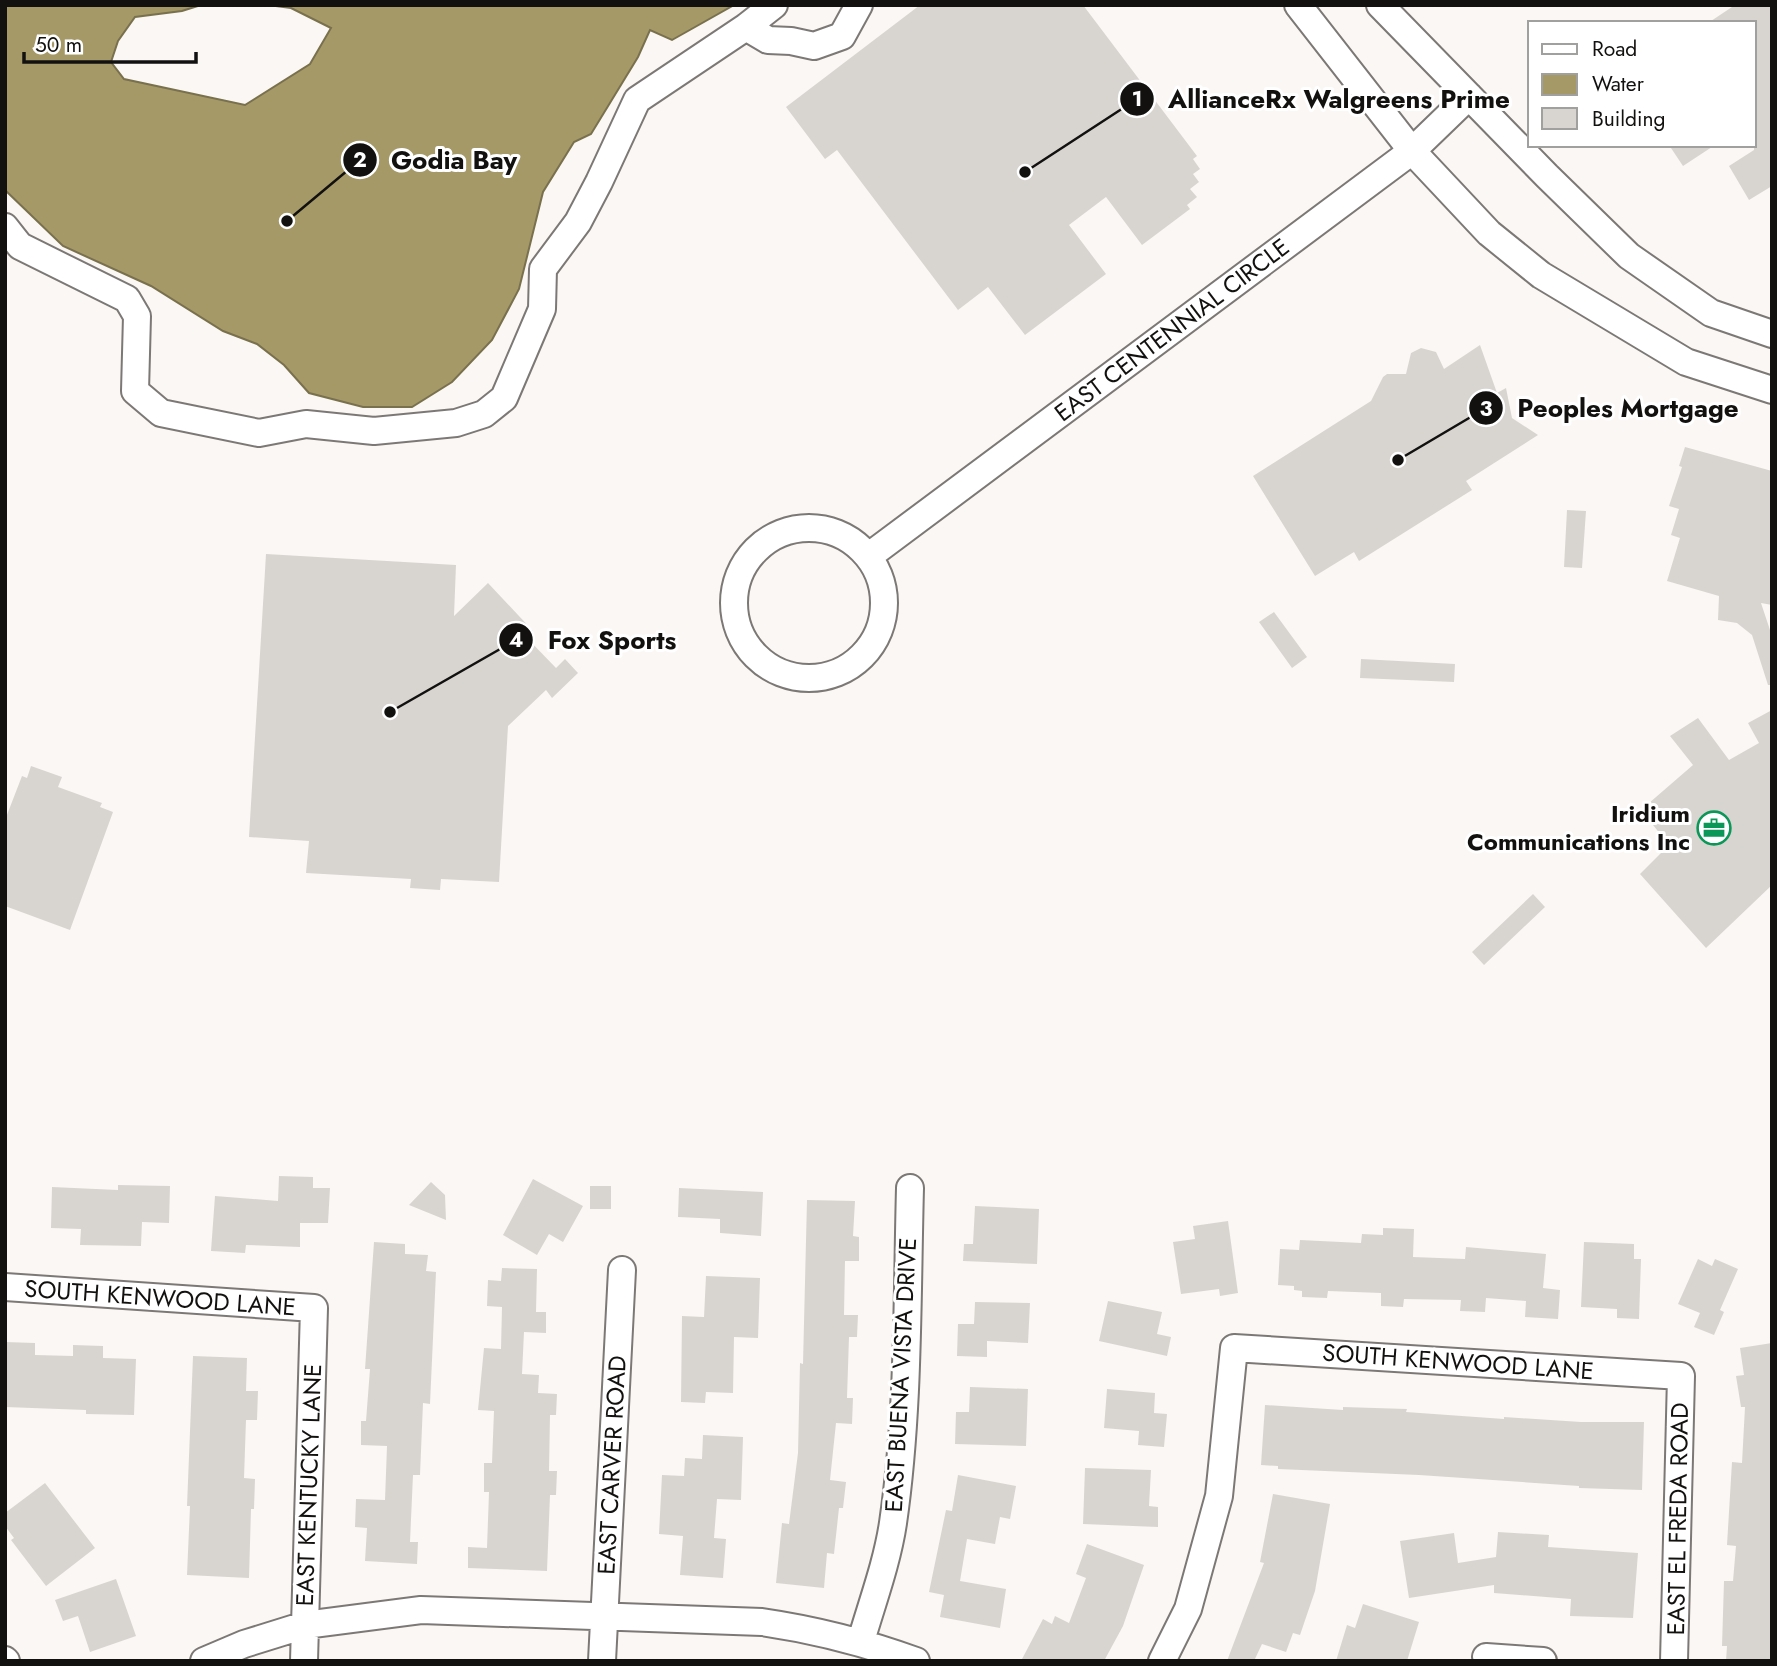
<svg xmlns="http://www.w3.org/2000/svg" width="1777" height="1666" font-family="Jost,sans-serif">
<style>
.water{fill:#a59967;stroke:#79704d;stroke-width:2}
.building{fill:#d8d5d1}
.lines{fill:none;stroke-linecap:round;stroke-linejoin:round}
.minor-casing{stroke:#7c7876;stroke-width:30}
.minor{stroke:#fff;stroke-width:26}
.labels{text-anchor:middle;stroke-width:6;stroke-linejoin:round;paint-order:stroke}
.street-label{font-size:24px;fill:#121110;stroke:#fff}
.poi-label{font-size:24px;font-weight:bold;fill:#121110;stroke:#fff;text-anchor:end}
.leader{fill:none;stroke:#121110;stroke-width:2.5}
.callout-dot{fill:#121110;stroke:#fff;stroke-width:2.5}
.mark-label{font-size:21px;text-anchor:middle;font-weight:bold;fill:#fff}
.callout-label{font-size:26px;text-anchor:middle;font-weight:bold;fill:#121110;stroke:#fff;stroke-width:6;stroke-linejoin:round;paint-order:stroke}
</style>
<rect width="100%" height="100%" fill="#fbf7f4"/>
<!-- water -->
<path class="water" d="M5,5H201L182,11L135,17L118,41L111,62L124,79L245,105L310,64L331,28L291,8L268,5H734L672,40L650,30L638,57L591,134L574,142L543,192L519,289L492,340L452,382L412,407H363L309,393L284,365L257,344L223,331L151,286L63,246L5,190Z"/>
<!-- building -->
<path class="building" d="M920,5H1083L1197,156L1193,159L1200,169L1193,174L1199,182L1190,189L1197,197L1187,205L1190,209L1142,245L1106,197L1069,225L1106,274L1025,335L988,287L958,310L837,150L825,159L786,107Z
M1735,5H1772V186L1749,200L1729,166L1754,150V23H1708Z
M1669,145H1715L1683,166Z
M1480,345L1497,393L1506,388L1512,418L1538,435L1466,481L1472,490L1359,561L1354,552L1315,576L1253,476L1371,401L1383,377L1387,374H1406L1411,353L1421,348L1436,352L1444,369Z
M1685,447L1772,471V605L1761,603L1772,636V685H1768L1752,635L1737,623L1718,620L1719,596L1667,581L1680,538L1671,535L1679,509L1669,506L1682,467L1679,466Z
M1567,510L1586,511L1582,568L1564,567Z
M266,554L456,565L454,616L488,583L533,631L526,637L556,668L565,659L578,673L552,698L546,690L508,726L499,882L441,879L440,890L410,888L411,879L306,873L309,841L249,837Z
M1274,612L1307,657L1292,668L1259,622Z
M1361,659L1455,664L1454,682L1360,678Z
M1772,710V885L1706,948L1640,874L1669,845L1641,810L1693,765L1670,736L1698,718L1729,760L1759,743L1748,723Z
M31,766L62,777L58,787L102,803L100,807L113,812L70,930L5,906V820L22,776L27,778Z
M1533,894L1545,907L1484,965L1472,952Z
M279,1176L313,1177V1188H330L328,1223H300V1247L246,1245L245,1253L211,1251L215,1196L278,1201Z
M533,1179L583,1206L563,1242L549,1234L537,1255L503,1235Z
M431,1182L445,1195L446,1220L409,1205Z
M118,1185L170,1186L169,1223L142,1222L141,1246L80,1245L81,1229L51,1228L52,1187L118,1190Z
M590,1186H611V1209H590Z
M679,1188L763,1192L761,1236L720,1233V1219L678,1217Z
M807,1200L855,1201L853,1236L859,1237V1261H845L844,1315H858L857,1337H849L847,1398H853L852,1424L836,1423L830,1480L846,1482L843,1508H839L834,1554L827,1553L824,1588L776,1583L782,1523L789,1524L798,1453L800,1363L803,1364Z
M975,1206L1039,1209L1037,1264L963,1261L964,1244H973Z
M1228,1221L1238,1293L1220,1296L1219,1289L1181,1294L1173,1242L1195,1239L1193,1226Z
M1383,1228L1414,1229L1413,1257L1465,1259L1466,1247L1546,1254L1543,1288L1560,1290L1558,1319L1525,1317L1526,1301L1486,1298L1485,1312L1460,1311L1461,1300L1404,1299L1403,1307L1381,1306V1293L1328,1291L1327,1298L1302,1297V1291L1294,1290V1286L1278,1285L1280,1249L1299,1250L1300,1240L1361,1243L1362,1234L1383,1235Z
M374,1242L405,1244V1254L428,1255L426,1271L436,1272L430,1404L423,1403L420,1475H413L410,1542H418L417,1564L365,1561L367,1528L355,1527L356,1499L385,1500L387,1446L361,1445V1421H366L370,1369H365Z
M1584,1242L1634,1244V1259H1641L1639,1319L1617,1318V1309L1581,1307Z
M1698,1259L1712,1266L1715,1259L1738,1269L1720,1310L1724,1312L1714,1335L1694,1327L1700,1313L1678,1304Z
M502,1268L537,1269L536,1312H546V1333L524,1332L522,1374L539,1375L538,1393L557,1394L556,1415H550L549,1471H557L556,1495H550L547,1571L468,1568V1547L487,1548L489,1492H484V1463H492L494,1411L478,1410L484,1348L501,1349L502,1307L487,1306L488,1280L501,1281Z
M706,1276L760,1278L758,1338L734,1337L733,1393L706,1392L705,1403L681,1402L682,1316L704,1317Z
M1108,1301L1162,1312L1157,1334L1171,1337L1167,1356L1099,1341Z
M975,1302L1030,1303L1028,1343L987,1341V1357L957,1356L958,1324H974Z
M5,1342L35,1343V1355L73,1356V1345L103,1346V1358L136,1359L134,1415L86,1414V1410L5,1407Z
M1772,1343V1661H1726L1727,1646H1722L1724,1581H1733L1736,1546L1727,1545L1732,1462L1742,1463L1745,1407H1741L1736,1376L1744,1375L1740,1348Z
M193,1356L247,1358L246,1391H258L257,1420H246L244,1478L255,1479L254,1509H251L249,1578L187,1575L190,1506H187Z
M970,1387L1028,1389L1026,1446L955,1444L956,1412H969Z
M1107,1389L1155,1393L1154,1413L1167,1414L1164,1447L1138,1445L1139,1431L1104,1428Z
M1265,1405L1343,1410V1407L1407,1409L1406,1412L1504,1419V1417L1581,1422H1644L1642,1490L1579,1488V1486L1419,1475L1278,1469V1466L1261,1465Z
M703,1435L743,1437L741,1500L717,1499L714,1538L726,1539L723,1578L680,1575L683,1536L659,1534L662,1475L684,1476L685,1458L702,1459Z
M1085,1468L1151,1470L1149,1506L1158,1507V1527L1083,1524Z
M958,1475L1016,1486L1010,1519L1000,1517L995,1544L967,1539L960,1581L1006,1589L1000,1628L940,1617L944,1595L929,1592L946,1510L952,1511Z
M45,1483L95,1548L46,1586L11,1540L14,1538L5,1526V1513Z
M1273,1494L1330,1504L1315,1591L1300,1635L1293,1633L1286,1652L1262,1644L1254,1661H1227L1264,1563L1260,1562Z
M1498,1532L1549,1535L1548,1547L1638,1553L1633,1618L1570,1616L1571,1599L1494,1593V1585L1409,1598L1400,1541L1454,1533L1458,1563L1496,1557Z
M1087,1544L1144,1565L1123,1626L1104,1661H1021L1043,1619L1052,1624L1055,1616L1069,1623L1086,1578L1076,1574Z
M116,1579L136,1636L90,1652L78,1616L63,1621L55,1600Z
M1363,1604L1419,1622L1407,1661H1336L1347,1625L1355,1628Z"/>
<g class="lines">
<defs>
<path id="minor" d="M1298,5L1412,151L1489,233L1541,275L1686,362L1772,390
M1380,5L1547,176L1629,256L1711,313L1772,334
M746,27L768,40L791,41L814,46L842,36L859,5
M5,227L20,246L127,299L137,316L135,391L161,413L259,433L306,424L374,431L456,423L484,414L504,398L542,309L543,269L578,222L599,182L637,100L746,27L774,5
M734 603a75 75 0 1 1 150 0a75 75 0 1 1-150 0Z
M869,556L1412,151L1469,96
M5,1287L314,1308L304,1661
M861,1641C872,1603 887,1563 893,1523C909,1412 907,1299 910,1188
M1486,1657L1543,1661
M5,1660L6,1661
M204,1661L244,1644L305,1625L421,1610L762,1622C817,1630 864,1642 916,1661
M602,1661L622,1270
M1162,1661L1188,1609L1219,1496L1234,1348L1681,1376L1674,1661"/>
</defs>
<!-- minor casing -->
<use href="#minor" class="minor-casing"/>
<!-- minor -->
<use href="#minor" class="minor"/>
</g>
<!-- icons -->
<defs>
<symbol id="office-ring" viewBox="-11 -11 22 22"><circle r="9.5" fill="#fff" stroke="#0b9758" stroke-width="1.5"/><path d="M-6-3h4V-5.5h4V-3h4V5H-6ZM-1-4.5V-3h2v-1.5ZM-6 0V1H6V0Z" fill="#0b9758"/></symbol>
</defs>
<g fill-rule="evenodd">
<use href="#office-ring" x="1695" y="809" width="38" height="38"/>
</g>
<g class="labels">
<!-- street labels -->
<g class="street-label">
<text transform="translate(1172 330) rotate(-37)" y="8">EAST CENTENNIAL CIRCLE</text>
<text transform="translate(160 1298) rotate(4)" y="8">SOUTH KENWOOD LANE</text>
<text transform="translate(1458 1362) rotate(4)" y="8">SOUTH KENWOOD LANE</text>
<text transform="translate(901 1375) rotate(-87)" y="8">EAST BUENA VISTA DRIVE</text>
<text transform="translate(612 1465) rotate(-87)" y="8">EAST CARVER ROAD</text>
<text transform="translate(309 1485) rotate(-88)" y="8">EAST KENTUCKY LANE</text>
<text transform="translate(1678 1519) rotate(-89)" y="8">EAST EL FREDA ROAD</text>
</g>
<!-- poi labels -->
<g class="poi-label">
<text x="1690" y="822">Iridium<tspan x="1690" dy="28">Communications Inc</tspan></text>
</g>
</g>
<!-- callouts -->
<path class="leader" d="M1025 172L1137 99M287 221L360 160M1398 460L1486 408M390 712L516 640"/>
<g class="callout-dot">
<circle cx="1025" cy="172" r="7"/>
<circle cx="287" cy="221" r="7"/>
<circle cx="1398" cy="460" r="7"/>
<circle cx="390" cy="712" r="7"/>
<circle cx="1137" cy="99" r="18"/>
<circle cx="360" cy="160" r="18"/>
<circle cx="1486" cy="408" r="18"/>
<circle cx="516" cy="640" r="18"/>
</g>
<g class="mark-label">
<text x="1137" y="106">1</text>
<text x="360" y="167">2</text>
<text x="1486" y="416">3</text>
<text x="516" y="647">4</text>
</g>
<g class="callout-label">
<text x="1339" y="108">AllianceRx Walgreens Prime</text>
<text x="454" y="169">Godia Bay</text>
<text x="1628" y="417">Peoples Mortgage</text>
<text x="612" y="649">Fox Sports</text>
</g>
<!-- border -->
<rect width="1777" height="1666" fill="none" stroke="#121110" stroke-width="14"/>
<!-- legend -->
<rect x="1528" y="21" width="228" height="126" fill="#ffffff" stroke="#a0a09f" stroke-width="2"/>
<rect x="1542" y="44" width="35" height="10" fill="#ffffff" stroke="#a0a09f" stroke-width="2"/>
<text x="1592" y="56" font-size="21" fill="#121110">Road</text>
<rect x="1542" y="74" width="35" height="21" fill="#a59967" stroke="#a0a09f" stroke-width="2"/>
<text x="1592" y="91" font-size="21" fill="#121110">Water</text>
<rect x="1542" y="108" width="35" height="21" fill="#d8d5d1" stroke="#a0a09f" stroke-width="2"/>
<text x="1592" y="126" font-size="21" fill="#121110">Building</text>
<!-- scale -->
<path d="M24 52v10h172v-10" fill="none" stroke="#121110" stroke-width="3.5"/>
<text x="35" y="52" font-size="21" fill="#121110" stroke="#ffffff" stroke-width="5" paint-order="stroke">50 m</text>
</svg>
